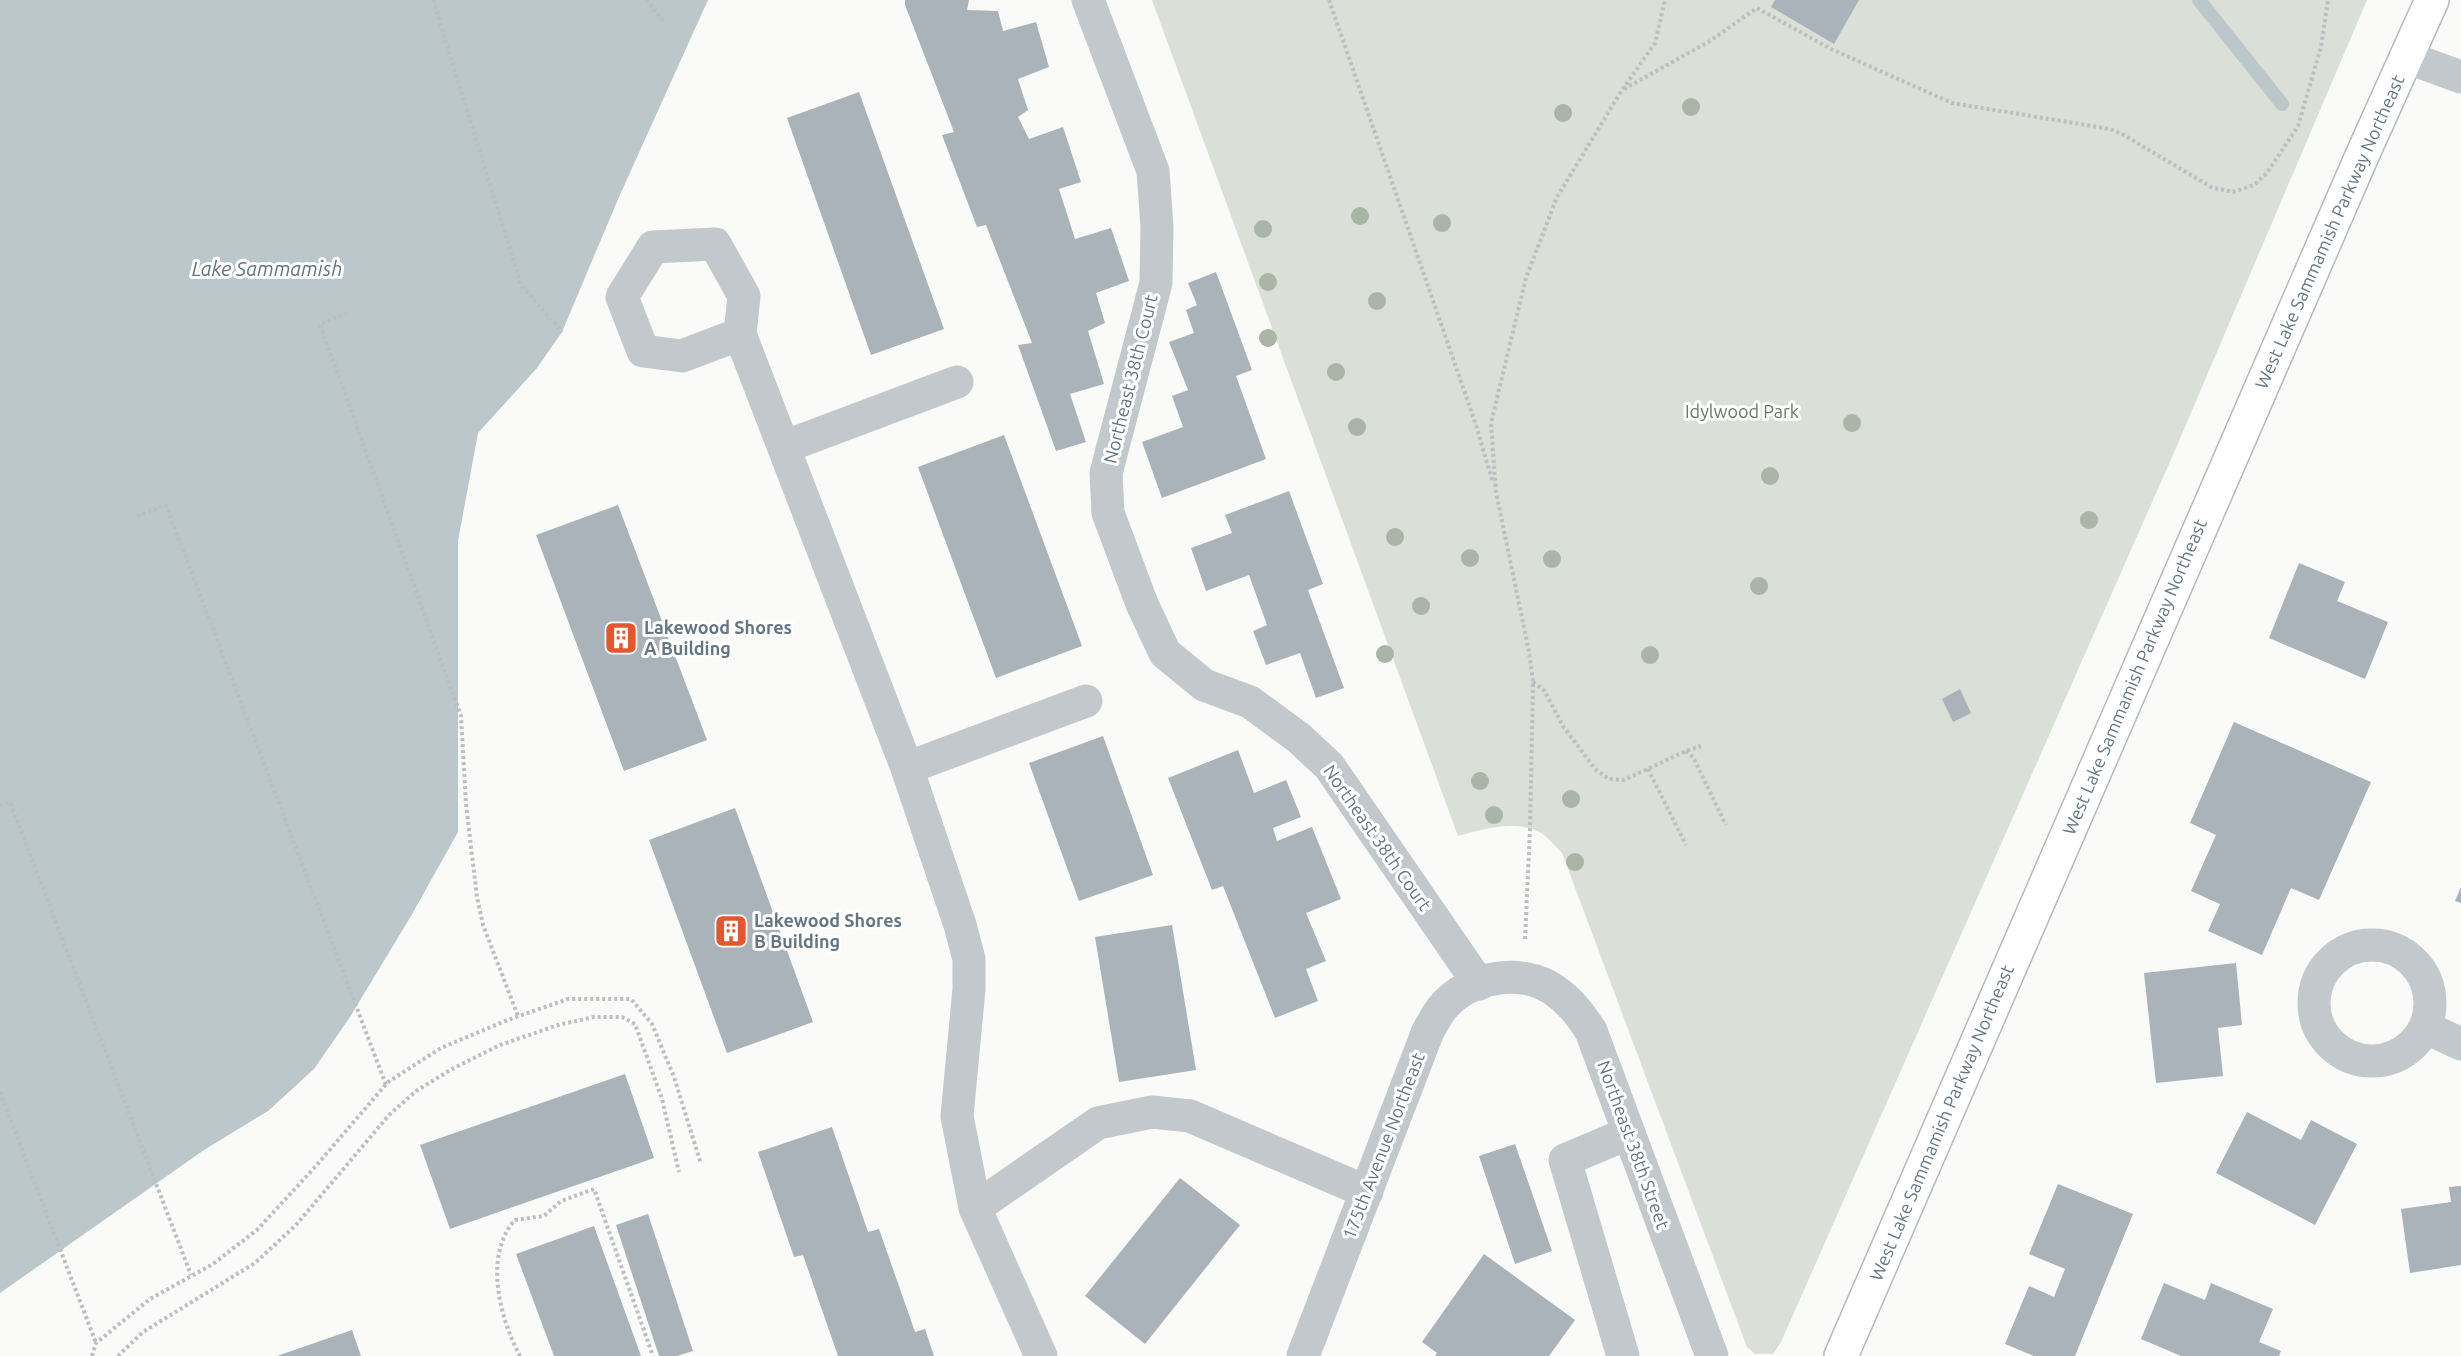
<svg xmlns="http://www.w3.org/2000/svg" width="2461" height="1356" font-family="Ubuntu,sans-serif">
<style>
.green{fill:#dadfd7}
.water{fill:#bbc7cb}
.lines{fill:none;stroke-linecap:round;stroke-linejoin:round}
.stream{stroke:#bbc7cb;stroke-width:14}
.building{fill:#aab3b9}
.major-casing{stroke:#b5babe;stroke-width:36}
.path{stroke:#bbbfc2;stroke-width:4;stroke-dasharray:3 3;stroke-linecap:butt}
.minor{stroke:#c3c8cc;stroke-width:33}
.major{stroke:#fff;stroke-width:33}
.tree{fill:#aab4a7}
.labels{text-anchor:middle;stroke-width:6;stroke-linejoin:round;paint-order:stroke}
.street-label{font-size:18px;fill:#657683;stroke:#fff}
.park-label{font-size:18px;fill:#687a64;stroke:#fff}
.poi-label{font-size:18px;font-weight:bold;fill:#657683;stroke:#fff;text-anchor:start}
.water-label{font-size:20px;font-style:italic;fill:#60757c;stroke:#fff}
</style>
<rect width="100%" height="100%" fill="#fafaf8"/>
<!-- green -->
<path class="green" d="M1152,0H2367L2176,448L1781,1342L1773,1354H1755L1747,1347L1562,853C1556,847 1549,838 1541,833C1516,819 1483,829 1458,836Z"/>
<!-- water -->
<path class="water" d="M0,0H708L619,197L562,332L537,368L478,433L458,541V832L411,916L350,1017L314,1069L268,1111L204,1150L0,1293Z"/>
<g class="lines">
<!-- stream -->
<path class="stream" d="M2199,0L2282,104"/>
</g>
<!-- building -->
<path class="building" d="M905,0H969L967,10L998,11L1003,31L1036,22L1049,67L1018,79L1028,110L1018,117L1029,139L1063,127L1081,182L1059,189L1075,239L1111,228L1129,281L1096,293L1105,323L1088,331L1104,384L1070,394L1086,442L1056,451L1018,345L1032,343L986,225L977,227L942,135L954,132L905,5Z
M1775,0H1859L1834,44L1771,7Z
M859,92L944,329L871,355L787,118Z
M1216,272L1252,370L1236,376L1266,459L1162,498L1142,442L1183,427L1172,396L1188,390L1169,342L1194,333L1186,310L1197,305L1188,283Z
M1004,435L1082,646L996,678L918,467Z
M1289,491L1323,584L1308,590L1344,688L1316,698L1300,653L1266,665L1253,631L1267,625L1249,575L1206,591L1191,548L1232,533L1225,515Z
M618,505L707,740L624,771L536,535Z
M2299,563L2345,582L2337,601L2388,622L2365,679L2269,638Z
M1960,689L1971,713L1953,722L1942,699Z
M2234,722L2371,782L2319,900L2291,888L2262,955L2208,931L2220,904L2191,891L2216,835L2190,823Z
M1103,736L1153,875L1079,901L1029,763Z
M1238,750L1254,793L1286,780L1301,817L1273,828L1277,841L1312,827L1341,899L1306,913L1326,961L1306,969L1318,1001L1275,1018L1223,886L1212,890L1168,778Z
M735,808L813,1022L727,1053L649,840Z
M2461,887V903L2455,901Z
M1172,925L1196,1070L1119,1082L1095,937Z
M2236,963L2242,1025L2218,1028L2223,1076L2156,1083L2144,973Z
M625,1074L654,1158L450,1229L420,1145Z
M2247,1112L2301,1140L2311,1120L2357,1144L2315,1225L2216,1173Z
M832,1127L868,1232L879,1229L915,1332L925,1329L934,1356H838L803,1255L794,1257L758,1152Z
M1515,1144L1552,1251L1515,1264L1479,1156Z
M1180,1178L1240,1225L1145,1344L1085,1296Z
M2058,1184L2133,1214L2075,1356H2034L2005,1344L2029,1286L2054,1297L2065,1269L2029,1254Z
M2461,1186V1265L2410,1273L2401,1209L2451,1202L2449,1187Z
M648,1214L693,1351L677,1356H659L616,1225Z
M594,1226L641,1356H554L516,1254Z
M1484,1254L1575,1320L1549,1356H1435L1437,1353L1422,1342Z
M2164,1283L2205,1300L2211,1283L2273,1309L2259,1342L2281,1351L2279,1356H2181L2141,1339Z
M352,1330L361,1356H277Z"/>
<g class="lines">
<defs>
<path id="major" d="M1841,1356L2361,158L2432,0"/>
</defs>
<!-- major casing -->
<use href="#major" class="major-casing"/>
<!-- path -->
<path class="path" d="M433,0L521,285L562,332
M646,0L664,22
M1329,0L1475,422L1493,483
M1624,89L1710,41L1757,8L1831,49L1952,103L2110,129L2122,134L2211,187L2233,192L2254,185L2267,173L2298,126L2321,47L2328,0
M347,313L320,324L461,716L466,804L477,897L483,925L518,1016
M137,516L166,505L386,1085
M1533,682L1544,690L1563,726L1595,769L1609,779L1624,780L1686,751L1701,746
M1686,751L1693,757L1726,825
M1648,769L1686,845
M0,806L10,802L191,1275
M1525,939L1530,830L1533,682L1529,652L1496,492L1491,423L1526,278L1557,197L1622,90L1655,43L1665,0
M0,1092L96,1343
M92,1356L96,1343L150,1299L213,1264L257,1230L315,1167L388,1082L441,1048L505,1021L568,999H631L652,1024L674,1077L701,1164
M118,1356L143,1332L255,1263L296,1225L389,1115L416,1091L452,1069L500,1045L558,1025L594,1017H622L635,1024L662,1099L679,1172
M520,1356C500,1319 483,1255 515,1220L544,1216L561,1201L594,1189L653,1356"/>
<!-- minor -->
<path class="minor" d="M1088,0L1153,171L1157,227L1156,283L1106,473L1108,513L1142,604L1165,653L1204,685L1250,702L1299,738L1329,766L1479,984
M2406,57L2461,77
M740,334L682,356L643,351L622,297L653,247L715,244L744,296L740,334L907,768L960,925L969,959V989L957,1116L975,1208L1041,1356
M784,447L957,382
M907,768L1086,701
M2314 1003a58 58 0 1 1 116 0a58 58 0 1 1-116 0Z
M2425,1027L2461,1044
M975,1208L1098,1123L1152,1112L1190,1116L1367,1192
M1303,1356L1428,1031C1433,1023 1437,1014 1443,1007C1468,977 1521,967 1554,990C1570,1001 1580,1014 1591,1031L1712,1356
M1623,1356L1565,1160L1629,1133"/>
<!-- major -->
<use href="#major" class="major"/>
</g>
<!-- trees -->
<g class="tree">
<circle cx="1691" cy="107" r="9"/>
<circle cx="1563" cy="113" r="9"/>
<circle cx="1360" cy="216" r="9"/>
<circle cx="1442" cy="223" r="9"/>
<circle cx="1263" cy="229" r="9"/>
<circle cx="1268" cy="282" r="9"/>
<circle cx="1377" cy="301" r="9"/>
<circle cx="1268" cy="338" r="9"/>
<circle cx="1336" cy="372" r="9"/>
<circle cx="1852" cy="423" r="9"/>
<circle cx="1357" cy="427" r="9"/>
<circle cx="1770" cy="476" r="9"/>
<circle cx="2089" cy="520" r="9"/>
<circle cx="1395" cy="537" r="9"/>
<circle cx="1470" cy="558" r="9"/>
<circle cx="1552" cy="559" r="9"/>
<circle cx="1759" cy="586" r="9"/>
<circle cx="1421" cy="606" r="9"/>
<circle cx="1385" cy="654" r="9"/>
<circle cx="1650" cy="655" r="9"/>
<circle cx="1480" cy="781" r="9"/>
<circle cx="1571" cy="799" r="9"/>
<circle cx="1494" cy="815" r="9"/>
<circle cx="1575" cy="862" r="9"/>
</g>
<!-- icons -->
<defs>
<symbol id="building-square" viewBox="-11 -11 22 22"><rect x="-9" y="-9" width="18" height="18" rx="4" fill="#e4572e" stroke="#fff"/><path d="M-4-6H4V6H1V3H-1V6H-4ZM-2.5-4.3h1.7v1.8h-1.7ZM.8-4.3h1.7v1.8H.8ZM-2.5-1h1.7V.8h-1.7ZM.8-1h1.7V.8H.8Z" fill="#fff"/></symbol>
</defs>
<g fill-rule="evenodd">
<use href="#building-square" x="602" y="619" width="38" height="38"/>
<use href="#building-square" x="712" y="912" width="38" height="38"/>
</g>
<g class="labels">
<!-- street labels -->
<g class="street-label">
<text transform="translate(2330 232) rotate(-66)" y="6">West Lake Sammamish Parkway Northeast</text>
<text transform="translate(1131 379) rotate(-76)" y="6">Northeast 38th Court</text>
<text transform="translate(2135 677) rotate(-67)" y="6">West Lake Sammamish Parkway Northeast</text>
<text transform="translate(1377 838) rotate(55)" y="6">Northeast 38th Court</text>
<text transform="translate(1942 1123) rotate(-67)" y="6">West Lake Sammamish Parkway Northeast</text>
<text transform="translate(1633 1145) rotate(70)" y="6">Northeast 38th Street</text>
<text transform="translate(1384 1146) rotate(-69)" y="6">175th Avenue Northeast</text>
</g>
<!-- park labels -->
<g class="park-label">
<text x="1742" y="418">Idylwood Park</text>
</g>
<!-- poi labels -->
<g class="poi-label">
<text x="644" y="634">Lakewood Shores<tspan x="644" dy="21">A Building</tspan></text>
<text x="754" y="927">Lakewood Shores<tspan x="754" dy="21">B Building</tspan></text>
</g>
<!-- water labels -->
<g class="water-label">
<text x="267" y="276">Lake Sammamish</text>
</g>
</g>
</svg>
